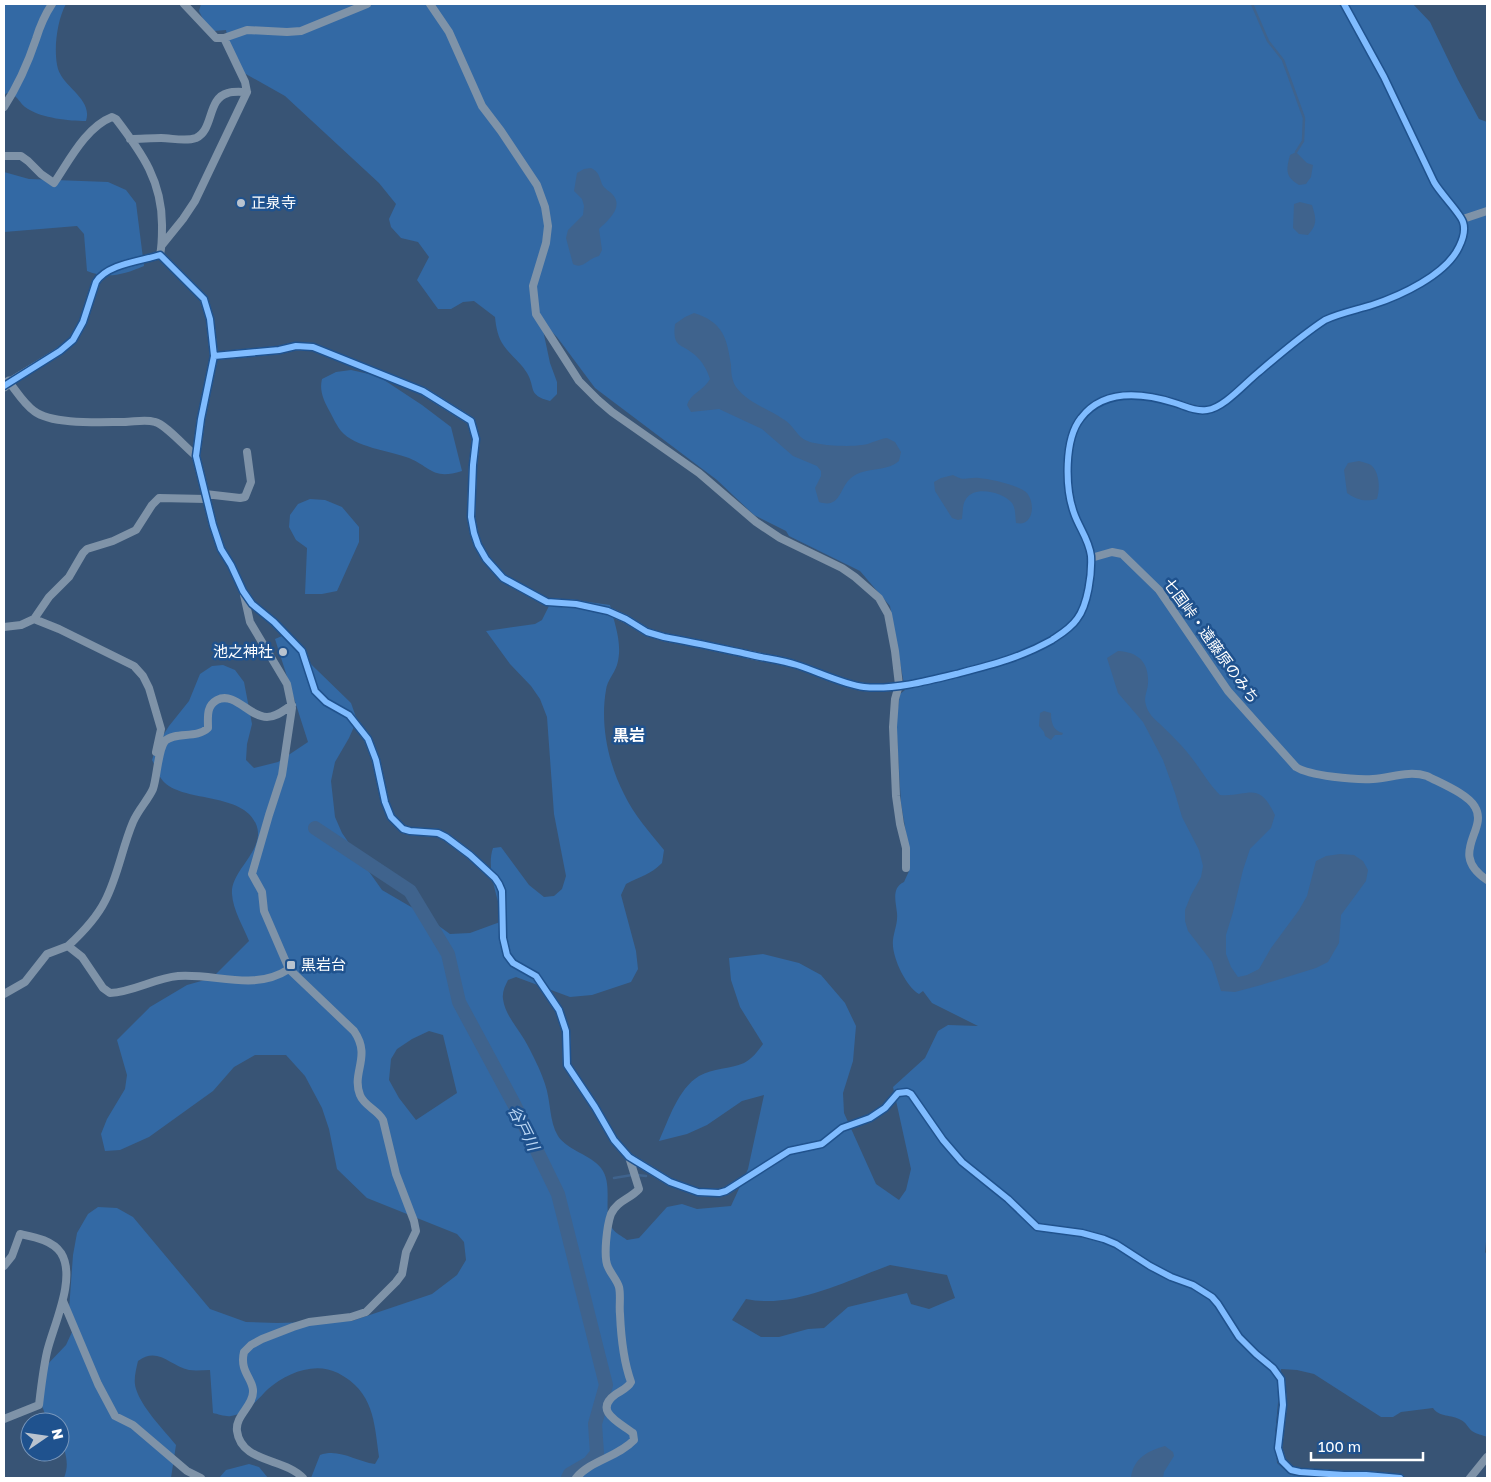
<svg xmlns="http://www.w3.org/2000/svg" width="1491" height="1482" font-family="'Golos Text','Noto Sans JP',sans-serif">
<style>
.green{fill:#3369a4;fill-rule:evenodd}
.water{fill:#3f638d}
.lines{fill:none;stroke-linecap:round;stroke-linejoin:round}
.stream{stroke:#3f638d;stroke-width:2.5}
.river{stroke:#3f638d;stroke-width:14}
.street{stroke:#7f93a8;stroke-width:8}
.secondary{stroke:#7b8fa5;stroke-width:11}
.cycleway-casing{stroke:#1f528e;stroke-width:9}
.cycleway{stroke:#80bcff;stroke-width:6}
.poi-dot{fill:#b9c3cf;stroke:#1f528e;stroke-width:2}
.labels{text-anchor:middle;stroke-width:5;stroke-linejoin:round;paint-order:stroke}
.poi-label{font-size:15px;fill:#fff;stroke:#1f528e;text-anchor:start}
.street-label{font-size:15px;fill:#fff;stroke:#1f528e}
.neighbourhood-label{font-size:16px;font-weight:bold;fill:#fff;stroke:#1f528e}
.water-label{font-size:16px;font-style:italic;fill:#b9d5f3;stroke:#1f528e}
</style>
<rect width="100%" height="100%" fill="#385475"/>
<!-- green -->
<path class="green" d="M4,4H66C57,20 53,51 58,69C64,88 93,99 86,121C69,121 42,118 28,109C18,103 20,96 7,93L4,95Z
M201,4H1413L1430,22L1458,80L1479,119L1487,122V1232L1485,1252L1487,1255V1437C1483,1435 1476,1434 1472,1431C1468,1428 1466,1422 1461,1420C1451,1414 1440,1418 1433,1408L1401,1412L1393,1417H1381L1314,1374L1297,1370L1281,1369L1275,1436L1277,1463L1291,1475L1333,1478H311L320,1455C339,1448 355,1461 375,1464L379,1457C374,1421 374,1392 338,1373C315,1361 286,1373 268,1389C258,1399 246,1414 231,1416C226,1417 218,1414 213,1413L210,1370C203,1370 196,1371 189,1370C170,1366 158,1346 138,1361C136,1370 133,1380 136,1389C142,1408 163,1429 176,1445L171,1478H64C71,1461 63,1449 60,1434C59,1431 60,1426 60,1422H49L46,1417L40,1400L45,1367L66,1345L72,1332L69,1310L73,1255L77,1233L88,1214L98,1207L117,1208L133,1217L210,1309L246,1322L277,1323L352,1321L432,1294L457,1275L466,1260L464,1242L457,1234L367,1198L337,1169L329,1129L322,1108L305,1076L286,1055H255L234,1067L213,1091L149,1137L120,1150L105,1151L101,1134L107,1119L125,1089L127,1075L117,1040L150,1007L187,985L212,978L249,941C243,926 233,910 232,894C230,870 267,850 256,824C243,793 186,802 165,783C159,778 156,767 152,760L157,745L169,726L189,701L200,674L212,666L223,665L235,670L244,682L252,724L247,744L246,760L254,768L278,762L308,742L275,639L282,636L351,703L357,720L349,738L335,762L331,781L335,817L342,833L360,859L382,890L418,911L450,934L470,933L500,922L502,916C497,895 486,868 493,848L501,847L529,885L544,897L554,896L562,889L566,876L554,814L547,717L540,699L531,686L510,664L486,631L535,624L542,620L550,604L567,599L610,605C615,625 623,645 617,665C614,674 607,681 606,690C600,724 608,763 624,794C634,815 650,833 664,850L662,863C650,875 641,876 626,884L621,895L636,951L638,969L631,982L592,995L570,997L516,977L508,980C505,986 502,992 503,999C505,1014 516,1026 524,1039C532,1053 540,1069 545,1084C551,1101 549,1121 558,1136C568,1151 590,1154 601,1168C614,1185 602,1210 612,1228C615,1233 622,1236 627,1240L639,1238L667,1207L682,1204L697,1209L731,1206L748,1169L764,1095L742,1101L707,1125L687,1134L659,1141C669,1119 678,1089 699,1076C713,1068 730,1069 744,1063C752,1059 758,1051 763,1044L740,1007L731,980L729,958L763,954L799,963L821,975L845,1003L856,1026L853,1061L843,1093L844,1113L876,1184L899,1200L906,1190L911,1169L893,1087L925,1058L938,1031L948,1025L978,1026L932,1003L923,991L919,994C906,987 891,956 893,940C894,931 898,923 897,913C896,902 891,888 904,882L909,871L910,857L901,803L896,721L900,694L905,690L890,606L860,571L789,536L786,531L754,515L717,480L595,388L557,337L546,326L543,330L550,363L557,382V394L550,401C527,395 536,388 527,373C521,363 511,356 504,346C498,338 496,327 495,317L474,301L463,302L451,309H438L417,280L429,257L418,242L401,238L391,227L389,219L396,204L379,183L285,96L244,73L228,40L226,30L214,31L205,23L199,11ZM429,1031L443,1035L457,1093L416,1120L399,1098L389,1080L391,1059L397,1049L412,1039ZM890,1265L947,1275L955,1298L929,1309L911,1304L907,1293L848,1307L824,1328L808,1329L779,1337H761L732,1320L746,1299C793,1309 846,1281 890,1265Z
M4,172L29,179L108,182L126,190L136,203L144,266C123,275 107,279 87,271L84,234L77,226L4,232Z
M351,370L378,376L422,405L451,427L462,471C433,480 432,468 409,458C390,451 354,447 341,431C337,426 333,418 330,412C324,401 319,391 322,379L336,372Z
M310,499L325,500L342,507L359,527V542L337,591L322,594H305L307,548L296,540L289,527L290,515L298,504Z
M249,1464L259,1467L268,1478H219L226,1470Z"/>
<!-- water -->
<path class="water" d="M1296,152L1307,163L1313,165L1311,177L1306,184L1299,185C1285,177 1286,170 1290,155Z
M591,168C599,172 599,176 602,184C604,189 610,191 613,195C624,208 607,221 599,229L602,250L599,256C588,258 583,270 573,264L566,238L568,230L583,215L584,206L582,199L574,191L577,173L584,169Z
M1300,202L1312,205C1316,218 1318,224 1308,235L1299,234L1293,228L1294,204Z
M694,313C723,322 727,338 731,365C731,372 732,381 736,387C747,402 768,409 783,419C792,424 795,432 802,438C811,446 849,447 862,445C871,444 878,439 887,438L895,442L901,452L899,461C885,473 865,466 851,478C839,488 841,509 819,502L815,488L821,476V471L817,466L793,456L762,429L719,409L691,412L687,405C690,394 704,390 710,379C707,370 702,361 695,355C681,343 672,348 675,324L685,317Z
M1359,461C1362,462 1368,463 1371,465C1380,473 1380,489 1377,499C1365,502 1357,500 1347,493L1344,470L1348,463Z
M953,475C965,482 967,477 979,478C990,479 1019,485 1027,493C1036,504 1033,527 1016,523C1015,516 1016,509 1012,503C1004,492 974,485 966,499C962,505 963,512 962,519L958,520L952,518L935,491L934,482L941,478Z
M1118,651C1138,652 1149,662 1148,683C1148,691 1143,697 1146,705C1148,713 1154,719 1160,724C1169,733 1179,742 1187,752C1199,766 1207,782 1220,795C1250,797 1258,780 1275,815L1271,828L1250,849L1243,870L1233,912L1226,935V954L1231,967L1238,977L1247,975L1259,969L1271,948L1299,910L1307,896L1316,861L1326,856L1340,854L1354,855L1363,861L1368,870L1366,881L1341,915L1339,943L1328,962L1316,968L1261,985L1235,992L1221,991L1212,962L1188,931L1185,921V910L1191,895L1201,877L1203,866L1199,850L1182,817L1175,793L1163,760L1143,722L1118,693L1107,658Z
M1044,711L1051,713C1051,722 1053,731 1063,733L1062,735H1055L1051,740L1045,736L1044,732L1039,726L1040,713Z
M1165,1446L1173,1452L1174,1456L1164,1472L1163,1478H1131C1133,1459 1147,1451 1165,1446Z"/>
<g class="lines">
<!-- stream -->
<path class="stream" d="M1252,4L1268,41L1283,60L1304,118L1303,141L1296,152
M637,1175L646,1176
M614,1178L632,1175"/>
<!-- river -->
<path class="river" d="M315,828L410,891L448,954L459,1002L514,1104L558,1194L606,1385L595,1424L597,1453L589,1463L570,1474L568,1478"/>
<!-- street -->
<path class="street" d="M184,4L216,38H224L247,30L287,32L301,31L367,4
M430,4L449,32L482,106L501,131L537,185L545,207L548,226L546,243L533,286L536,314L579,381L598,400L612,412L699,473L756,522L780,538L842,568L855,577L879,598L888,614L895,651L899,685L895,699L893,727L896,796L900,824L906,848V868
M4,107C17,87 28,63 36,39C40,26 44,16 52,4
M130,139C140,139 151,138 161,138C172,138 185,142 196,138C214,130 207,98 228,93C234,91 241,92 247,92L245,82L224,38
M4,156H21L28,161L41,174L54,183C69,161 86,127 112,117L116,119C142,153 163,182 162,228C162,237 162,246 160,255
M1463,219L1487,211
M162,245L183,219L195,201L247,92
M214,356L279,350L296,346L313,347L423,391L471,421L476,439L473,465L471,517L474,533L478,545L486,559L503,578L547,602L576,604L608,611L626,619L647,632L664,637C692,642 719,648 747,654C763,658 781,660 797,665C816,671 845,685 864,687C893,690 928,681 956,674C991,665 1020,658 1052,640C1061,634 1071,628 1077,619C1088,605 1092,573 1091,556C1089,539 1079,528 1074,513C1065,488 1064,439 1081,418C1104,388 1143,393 1175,403C1185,406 1196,412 1207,410C1224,408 1245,383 1259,372C1280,354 1302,335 1325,320C1340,313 1356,310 1372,305C1400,296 1446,275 1459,247C1463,239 1466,231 1463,222C1461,214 1440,193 1434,182L1384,77L1344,4
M196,456C186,448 165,424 155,422C145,419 134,422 124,422C101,422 52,425 34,411C24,404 17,392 9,382L60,351L73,340L83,322L96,282C107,264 141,261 160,255L204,299L210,319L214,356L201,419L196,456L213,525L221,549L231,565L243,591L252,604L274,622L302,651L315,691L326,702L349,715L368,739L376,760L385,802L391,817L403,829L410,831L438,833L446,837L470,855L495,878L499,884L502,891L503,938L507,955L513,963L536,976L559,1010L566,1031L567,1065L595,1107L614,1140L629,1157L670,1182L698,1192L719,1193L726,1191L789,1151L822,1144L842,1128L870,1118L885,1108L898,1093L907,1092L911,1094L943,1140L962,1162L1008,1199L1037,1227L1082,1233L1104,1239L1116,1244L1150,1266L1171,1277L1193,1285L1212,1297L1218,1304L1239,1337L1256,1354L1273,1368L1281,1379L1283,1405L1278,1448L1282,1461L1291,1470L1300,1472L1344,1475H1366L1400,1478
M205,494L240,498L245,497L251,482L247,452
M1091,558L1112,552L1122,554L1159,590L1228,691L1296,767C1310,776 1355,780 1373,779C1391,778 1408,770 1427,776C1440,783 1468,794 1475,807C1489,830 1447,853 1487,880
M244,595L250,622L287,684L292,708L282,775L269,815L252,874L262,892L264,911L289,969
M34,619L59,629L134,666L143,676L149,688L161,729L156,752
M4,627L21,625L34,619L49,597L69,577L83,553L87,549L113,541L136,530L152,505L159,498L206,499
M68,946C81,934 97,917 105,901C118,876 122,848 133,822C138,810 148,800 153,789C157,778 158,749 165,741C175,731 197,739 208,728C208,717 206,706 217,700C235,691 249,717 267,717C277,717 284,710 292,705
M4,994L25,982L47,954L68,946L82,957L103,988L110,993C133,992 155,978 178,976C216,973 254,992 289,969L354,1031C372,1057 351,1072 360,1095C364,1106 378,1110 383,1120L396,1174L414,1221L416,1231L406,1252L402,1274L396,1282L366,1312L351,1317L309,1322L293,1327L262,1339L251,1345L244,1352C239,1372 254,1379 253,1392C253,1406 235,1416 237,1431C241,1463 285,1458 303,1478
M4,1266L12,1256L20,1234C34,1237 52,1240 61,1253C77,1278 53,1326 47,1352C43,1370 41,1388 39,1405L4,1419
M63,1301L98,1384L115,1416L133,1425L187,1471L201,1478
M576,1478C591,1460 618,1457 634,1440L633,1433C620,1423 592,1411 616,1394C622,1390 628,1388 631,1382C623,1360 621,1337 620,1314C619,1306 621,1295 619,1287C617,1280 611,1274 608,1267C603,1257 607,1225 611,1214C617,1201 630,1199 639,1189L629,1157
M1470,1478L1487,1457"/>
<!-- secondary -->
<path class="secondary" d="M4,386L9,382"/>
<defs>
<path id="cycleway" d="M214,356L279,350L296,346L313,347L423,391L471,421L476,439L473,465L471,517L474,533L478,545L486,559L503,578L547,602L576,604L608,611L626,619L647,632L664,637C692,642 719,648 747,654C763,658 781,660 797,665C816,671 845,685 864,687C893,690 928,681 956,674C991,665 1020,658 1052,640C1061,634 1071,628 1077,619C1088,605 1092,573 1091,556C1089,539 1079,528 1074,513C1065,488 1064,439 1081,418C1104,388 1143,393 1175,403C1185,406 1196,412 1207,410C1224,408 1245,383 1259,372C1280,354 1302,335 1325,320C1340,313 1356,310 1372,305C1400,296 1446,275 1459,247C1463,239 1466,231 1463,222C1461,214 1440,193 1434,182L1384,77L1344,4
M4,386L60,351L73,340L83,322L96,282C107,264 141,261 160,255L204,299L210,319L214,356L201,419L196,456L213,525L221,549L231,565L243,591L252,604L274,622L302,651L315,691L326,702L349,715L368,739L376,760L385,802L391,817L403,829L410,831L438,833L446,837L470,855L495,878L499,884L502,891L503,938L507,955L513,963L536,976L559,1010L566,1031L567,1065L595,1107L614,1140L629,1157L670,1182L698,1192L719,1193L726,1191L789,1151L822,1144L842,1128L870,1118L885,1108L898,1093L907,1092L911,1094L943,1140L962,1162L1008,1199L1037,1227L1082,1233L1104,1239L1116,1244L1150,1266L1171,1277L1193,1285L1212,1297L1218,1304L1239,1337L1256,1354L1273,1368L1281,1379L1283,1405L1278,1448L1282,1461L1291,1470L1300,1472L1344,1475H1366L1400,1478"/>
</defs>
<!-- cycleway casing -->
<use href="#cycleway" class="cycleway-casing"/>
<!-- cycleway -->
<use href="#cycleway" class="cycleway"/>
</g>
<!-- markers -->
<g class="poi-dot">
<circle cx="241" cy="203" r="5"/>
<circle cx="283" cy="652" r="5"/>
<rect x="286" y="960" width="10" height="10" rx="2.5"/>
</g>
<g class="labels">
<!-- poi labels -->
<g class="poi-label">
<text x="251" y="208">正泉寺</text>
<text x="273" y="657" text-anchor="end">池之神社</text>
<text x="301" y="970">黒岩台</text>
</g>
<!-- street labels -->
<g class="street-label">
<text transform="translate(1211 641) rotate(54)" y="5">七国峠・遠藤原のみち</text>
</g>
<!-- neighbourhood labels -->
<g class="neighbourhood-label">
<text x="629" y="741">黒岩</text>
</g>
<!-- water labels -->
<g class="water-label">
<text transform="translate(524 1128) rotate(63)" y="6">谷戸川</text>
</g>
</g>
<!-- border -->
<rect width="1491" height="1482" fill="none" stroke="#ffffff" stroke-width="10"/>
<!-- north arrow -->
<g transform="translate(45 1437) rotate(77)"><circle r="24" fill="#1f528e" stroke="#7997bb"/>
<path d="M0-4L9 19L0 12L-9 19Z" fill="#b9c3cf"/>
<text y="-8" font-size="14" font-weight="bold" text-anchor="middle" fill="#ffffff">N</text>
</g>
<!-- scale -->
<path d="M1311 1452v8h112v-8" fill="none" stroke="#ffffff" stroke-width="2.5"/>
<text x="1318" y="1452" font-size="15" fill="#ffffff" stroke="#1f528e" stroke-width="4" paint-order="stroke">100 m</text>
</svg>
